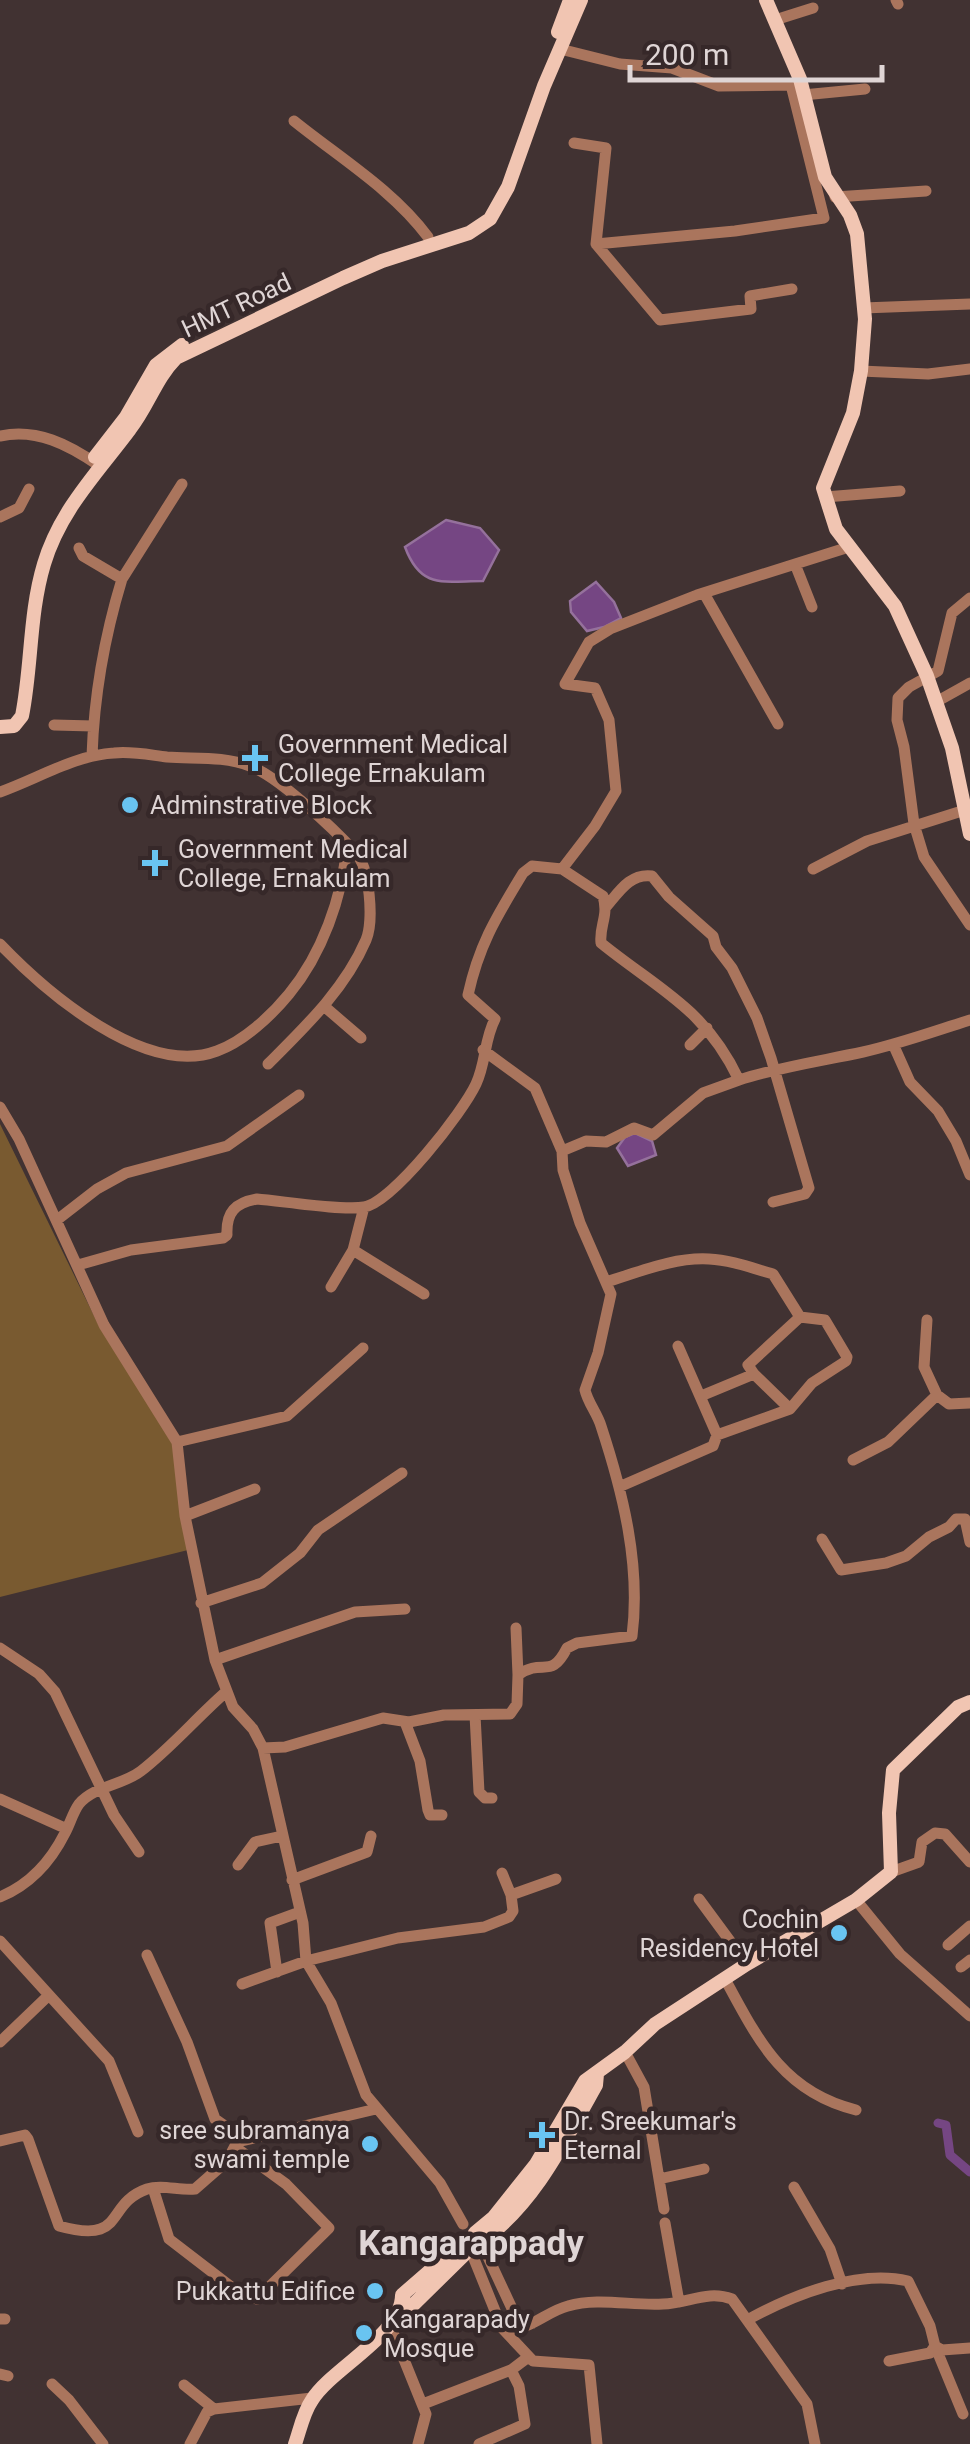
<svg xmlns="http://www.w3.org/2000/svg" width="970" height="2444" font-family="Roboto,sans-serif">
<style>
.green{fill:#795a30}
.water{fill:#754683;stroke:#95719c;stroke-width:2.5}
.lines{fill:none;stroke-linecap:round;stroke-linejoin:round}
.canal{stroke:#754683;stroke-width:9}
.minor{stroke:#aa755d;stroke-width:11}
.major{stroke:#f1c5b2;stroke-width:14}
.poi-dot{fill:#69c4f1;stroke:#362829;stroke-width:4}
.labels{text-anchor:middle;stroke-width:9;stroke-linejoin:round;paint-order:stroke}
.street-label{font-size:25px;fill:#dfd5d5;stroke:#362829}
.poi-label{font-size:25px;fill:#dfd5d5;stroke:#362829;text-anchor:start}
.district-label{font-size:35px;font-weight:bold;fill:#dfd5d5;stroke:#362829}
</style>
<rect width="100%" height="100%" fill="#413232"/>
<!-- green -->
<path class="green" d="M0,1124L99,1326L173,1444L192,1549L0,1597Z"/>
<!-- water -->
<path class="water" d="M446,520L480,528L499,550L483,581C444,581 421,590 405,547Z
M596,582L614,602L621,618L604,627L587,631L571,612L570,601Z
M635,1133L652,1141L656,1155L628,1166L617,1148L625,1137Z"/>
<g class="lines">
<!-- canal -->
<path class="canal" d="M938,2123L946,2125L950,2155L970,2172"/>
<!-- minor -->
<path class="minor" d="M896,0L898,4
M775,20L813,8
M560,49L620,64L672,68L719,86L791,85L824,218L735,231L596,244L606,148L574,143
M803,95L865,89
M294,121C340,158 393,190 428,237
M835,197L926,191
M596,244L660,320L751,309L750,296L792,289
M863,308L970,304
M861,371L928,374L970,369
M0,436C37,428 69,445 98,465
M825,497L900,491
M0,517L19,508L29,489
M79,548L83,556L122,579L182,484
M795,564L812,607
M705,595L778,724
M970,598L952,613L938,671L909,687L898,698L897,720L904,747L914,824L924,857L970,925
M936,702L970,683
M54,725L93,726
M92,756C94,697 105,635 122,579
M0,792C37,779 75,755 114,753C132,751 150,755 167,757C195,759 224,756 250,766C279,777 334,829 355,852C370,867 374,921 366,940C345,989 305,1027 268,1064
M562,869L595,826L616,791L609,720L595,688L565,684L589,642L610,629L697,595L849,547
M813,869L867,841L965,810
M606,907C619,892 630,873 652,876L669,897L713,936L716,947L732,968L757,1018L771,1058L809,1188L805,1194L773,1202
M0,944C46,992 145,1078 217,1051C244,1041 271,1016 289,994C322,954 342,898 347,846
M325,1007L361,1038
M893,1044L910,1082L938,1111L956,1141L970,1175
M690,1045L707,1028
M483,1050L535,1088L562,1151
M0,1107L19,1139L104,1325L177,1442L185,1516L215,1660L233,1707L253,1729L263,1748L303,1923L306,1961L331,2003L366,2095L440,2183L463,2224
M57,1220L97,1189L126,1173L227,1146L299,1095
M353,1250L424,1294
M78,1265L131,1250L223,1238L227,1235C226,1212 235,1203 257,1199C282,1201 342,1211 364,1207C393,1202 463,1112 476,1084C486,1063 484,1040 495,1019L468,995C479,944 497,916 523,873L532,866L562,869L603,896C609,917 599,925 601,943C659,990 705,1008 739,1080C779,1067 821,1061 863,1052C899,1044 935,1031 970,1020
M606,1282C639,1272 674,1257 709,1259C731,1260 752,1268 773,1274L800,1317
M331,1287L353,1250L364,1207
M927,1320L924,1367L937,1395
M701,1396L754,1374L790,1409
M717,1435L790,1409L812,1383L846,1361L847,1357L825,1320L800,1317L748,1365L754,1374
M177,1442L287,1416L363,1348
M853,1460L888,1442L937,1395L949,1404L970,1403
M619,1487L713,1446L717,1435L678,1346
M185,1516L255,1489
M822,1539L841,1570L886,1563L906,1556L929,1537L949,1527L956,1519H965L970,1542
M201,1603L262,1583L300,1553L318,1530L402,1473
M516,1628L518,1675
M0,1648L39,1674L55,1692L114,1815L139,1852
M215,1660L355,1612L405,1609
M475,1715L479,1792L485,1798H492
M405,1722L420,1761L428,1810L430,1815H442
M263,1748L285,1747L383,1718L409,1722L444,1715L510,1714L517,1704L518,1675C544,1657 550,1681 567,1648L577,1643L632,1636C641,1565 623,1493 601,1426C597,1413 588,1403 585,1390L598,1353L611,1294L580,1223L563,1170L562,1151L586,1141L606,1142L634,1128L653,1135L703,1093L739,1080
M0,1799L67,1829
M238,1865L255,1842L282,1836
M891,1872L919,1862L922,1842L935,1833L945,1834L970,1862
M292,1880L367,1852L371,1836
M511,1895L556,1879
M0,1897C29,1885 51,1861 65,1833C70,1824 73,1812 79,1804C94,1786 123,1785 141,1771C172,1747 197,1717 227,1691
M699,1899L747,1964
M856,1900L900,1954L970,2016
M0,1941L109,2061L138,2132
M948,1945L970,1926
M147,1955L187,2042L215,2119L245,2140
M961,1967L970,1960
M277,1972L270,1923L300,1912
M725,1979C758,2040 783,2092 856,2110
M242,1984L306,1961L398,1938L484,1927L509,1917L513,1911L511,1895L502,1873
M0,2042L49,1995
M625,2052L644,2087L659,2179L704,2169
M0,2141L25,2135L28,2139L59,2226C127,2245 104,2204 147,2189C162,2184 180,2191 195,2189L227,2161L237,2142L376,2109
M659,2179L664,2209
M794,2187L830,2249L842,2284
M153,2188L169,2239L238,2292L257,2299L329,2228L286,2184L235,2147
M665,2223L679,2302
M481,2242L516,2317L533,2323
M470,2249L502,2328C528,2334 544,2312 568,2306C598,2297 632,2306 663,2304C688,2303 708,2290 732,2299L807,2404L815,2444
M0,2319H5
M749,2319C793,2295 858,2269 908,2281L930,2326L935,2346L942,2350L970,2348
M390,2325L426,2414L418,2444
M502,2328L533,2361L589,2365L597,2444
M889,2361L930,2353L935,2346L963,2414
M0,2374L8,2376
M52,2384L69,2400L103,2444
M184,2385L214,2409L312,2398
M423,2404L511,2370L527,2358
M190,2444L207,2412L214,2409
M479,2444L525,2424L519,2386L511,2370"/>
<!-- major -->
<path class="major" d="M766,0L800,79L825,177L850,215L857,234L865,319L861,371L853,413L823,488L836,529L895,606L927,676L952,748L970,834
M558,32L570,0
M95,457L126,417L156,365L182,345
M0,727L14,726L22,716C32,666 29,614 44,564C60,510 98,472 130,429C148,406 156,378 176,358L343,278L382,261L469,233L490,219L508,187L544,86L581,0
M475,2233L493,2218L536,2164L585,2081L625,2052L655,2024L747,1964L856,1900L891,1872L889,1813L893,1770L958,1707L970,1702
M481,2242C535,2203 564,2142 596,2085L597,2074
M402,2306L414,2304L470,2249
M295,2444C300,2430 303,2413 312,2400C332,2368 402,2335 402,2295L463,2242"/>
</g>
<!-- markers -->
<g class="poi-dot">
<path d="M250 743h10v10h10v10h-10v10h-10v-10h-10v-10h10z"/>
<circle cx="130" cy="805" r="10"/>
<path d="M150 848h10v10h10v10h-10v10h-10v-10h-10v-10h10z"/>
<circle cx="839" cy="1933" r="10"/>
<path d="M537 2120h10v10h10v10h-10v10h-10v-10h-10v-10h10z"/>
<circle cx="370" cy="2144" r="10"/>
<circle cx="375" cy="2291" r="10"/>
<circle cx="364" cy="2333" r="10"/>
</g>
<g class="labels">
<!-- street labels -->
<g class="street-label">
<text transform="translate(236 305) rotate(-25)" y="9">HMT Road</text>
</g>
<!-- poi labels -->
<g class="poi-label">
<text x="278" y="753">Government Medical<tspan x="278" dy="29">College Ernakulam</tspan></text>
<text x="150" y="814">Adminstrative Block</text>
<text x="178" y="858">Government Medical<tspan x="178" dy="29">College, Ernakulam</tspan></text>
<text x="819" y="1928" text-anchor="end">Cochin<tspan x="819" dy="29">Residency Hotel</tspan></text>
<text x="564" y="2130">Dr. Sreekumar's<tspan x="564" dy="29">Eternal</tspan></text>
<text x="350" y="2139" text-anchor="end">sree subramanya<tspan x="350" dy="29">swami temple</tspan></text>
<text x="355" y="2300" text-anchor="end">Pukkattu Edifice</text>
<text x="384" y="2328">Kangarapady<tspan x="384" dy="29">Mosque</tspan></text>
</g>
<!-- district labels -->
<g class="district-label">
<text x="471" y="2255">Kangarappady</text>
</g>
</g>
<!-- scale -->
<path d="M630 65v15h252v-15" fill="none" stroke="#dfd5d5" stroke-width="5"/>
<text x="645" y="65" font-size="30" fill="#dfd5d5" stroke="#362829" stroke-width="8" paint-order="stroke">200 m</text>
</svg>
